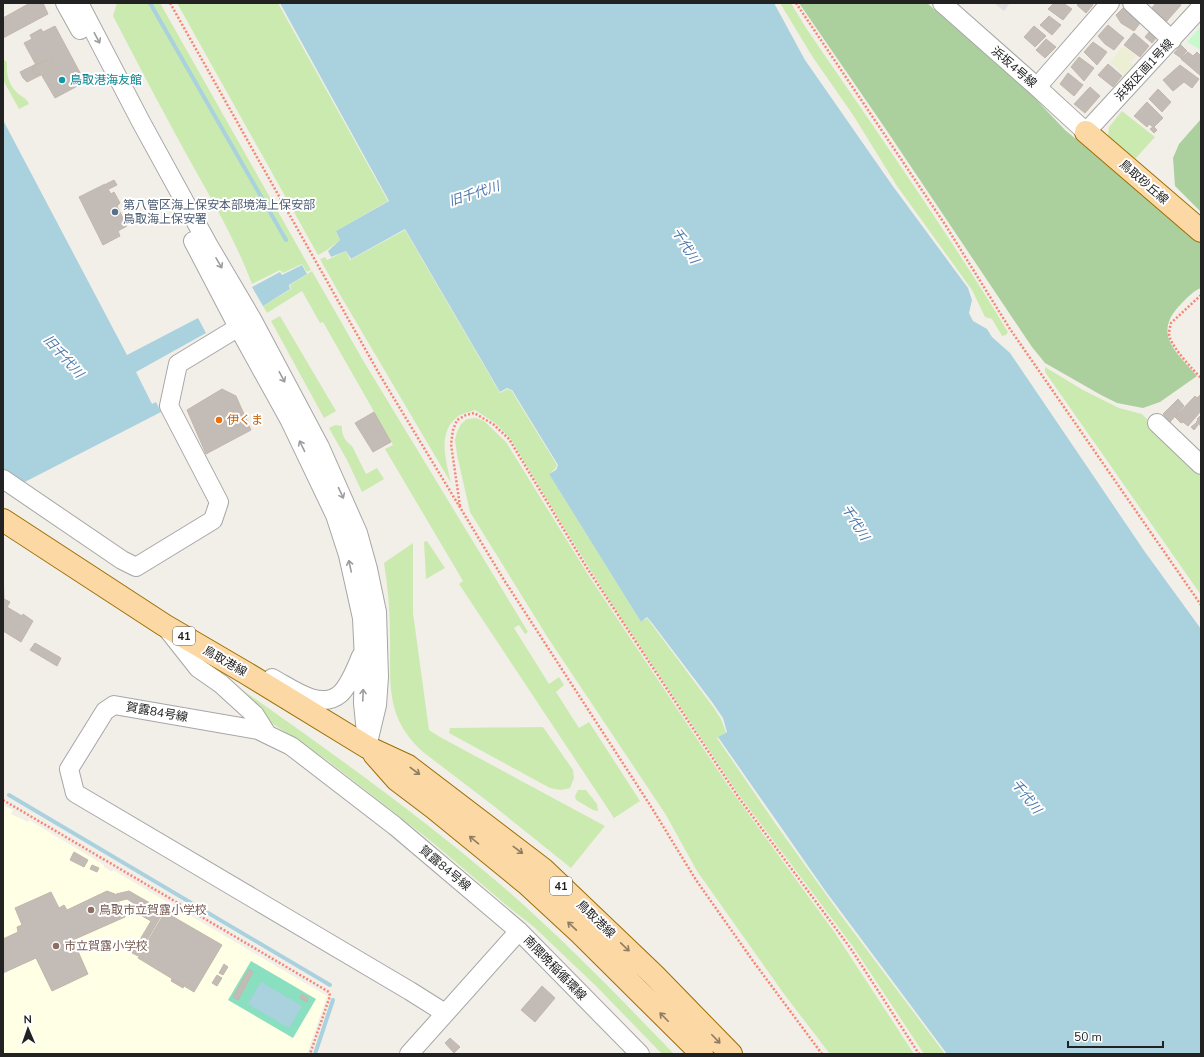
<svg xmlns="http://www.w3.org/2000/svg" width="1204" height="1057" font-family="'Nunito Sans','Noto Sans JP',sans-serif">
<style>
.residential{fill:#e0dfdf}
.education{fill:#feffe5}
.farmland{fill:#edefd5}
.grass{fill:#cbeab0}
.forest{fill:#abd09e}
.park{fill:#c8f9ce}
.pitch{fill:#89dfc0}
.water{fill:#aad1de}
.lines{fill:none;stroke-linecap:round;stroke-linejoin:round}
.stream{stroke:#aad1de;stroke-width:4}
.building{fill:#c3bbb5;stroke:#c3b7ab}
.minor-casing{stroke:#a6a6a6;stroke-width:20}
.major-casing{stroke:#9d6f02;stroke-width:24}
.path{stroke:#f88573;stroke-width:2.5;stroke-dasharray:2 2;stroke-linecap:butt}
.minor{stroke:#fff;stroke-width:18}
.major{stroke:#fbd8a4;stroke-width:22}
.oneway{stroke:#9c9c9c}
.oneway2{stroke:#8e7d63}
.culture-dot{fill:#0f9aa8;stroke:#fff;stroke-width:1.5}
.service-dot{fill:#5c6f8a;stroke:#fff;stroke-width:1.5}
.food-dot{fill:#e8710a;stroke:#fff;stroke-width:1.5}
.education-dot{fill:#8d6e63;stroke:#fff;stroke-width:1.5}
.labels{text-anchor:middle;stroke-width:4;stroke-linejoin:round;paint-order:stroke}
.shield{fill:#fff;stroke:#646464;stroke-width:1}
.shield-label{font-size:11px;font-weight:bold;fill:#222}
.street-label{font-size:12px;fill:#222;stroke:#fff}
.culture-label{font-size:12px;fill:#0d838f;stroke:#fff;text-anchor:start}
.service-label{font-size:12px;fill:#4e5e75;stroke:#fff;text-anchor:start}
.food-label{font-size:12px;fill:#c56008;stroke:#fff;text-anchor:start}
.education-label{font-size:12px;fill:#785e54;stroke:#fff;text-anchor:start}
.water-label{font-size:13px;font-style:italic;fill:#4b77aa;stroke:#fff}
</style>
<rect width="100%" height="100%" fill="#f2efe9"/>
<!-- residential -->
<path class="residential" d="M994,3H1010L1004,11Z"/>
<!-- education -->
<path class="education" d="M3,805L13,810L11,814L28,822L29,820L104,865V867L112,872L113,870L327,996L307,1054H3Z"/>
<!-- farmland -->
<path class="farmland" d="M1123,46L1136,56L1130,62L1137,68L1128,79L1110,62Z"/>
<!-- grass -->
<path class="grass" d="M117,3H160L311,270L307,272L302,264L283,273L280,270L252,284C236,241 212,200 189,159C163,112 138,64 113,16Z
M177,3H278L388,201L336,231L340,240L327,250L318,255Z
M780,3H791L806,28C875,129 945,228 1008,332L1006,335L1002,336L992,319L985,317L972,290L897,186L853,115L812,56Z
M3,59L7,62C6,75 9,87 20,95C24,98 27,99 29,104L19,109L3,80Z
M1122,111L1155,137L1135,159L1108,136L1109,127Z
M405,230L500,393L507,389L511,390L557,465L555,469L549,474L641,622L647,618L714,708L721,719L726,732L717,738L775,823L840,914L945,1054H924L854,948L739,795L608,598L568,534L510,438L495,423L475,410C471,412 464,413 460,415C436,430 446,461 451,483L339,293L320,259L325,257L327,260L346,251L350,260Z
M312,271L364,362L528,632L525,634L519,625L514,628L549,684L559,677L564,685L556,692L579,728L589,722L640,801L614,818L459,584L463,581L385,449L393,445L323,322L320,323L302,291L267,313L263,306L291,289L290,285Z
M280,316L336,411L324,418L271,321Z
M1045,367L1083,390L1119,408L1142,414L1201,474V595L1045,372Z
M476,418L484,421L506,442L589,576L731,790L835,933L914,1054H830L784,994L697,871L666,815L548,638L470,512L457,455L455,440L457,432L461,424L467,419Z
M335,425L342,426C341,434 345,441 352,446L366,474L377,468L384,479L362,492L347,460L329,428Z
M427,541L445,568L426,579L424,542Z
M413,543V613L429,730L440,737L605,826L571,868L495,807L423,752C384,717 391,683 390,636C390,612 388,588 384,563Z
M201,661C303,732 406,804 501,885C562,938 618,996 674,1054H662L596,986L534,927L511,909L432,842L328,761L267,720Z
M543,727L573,770L574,778L570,788L561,790L550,788L449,733L450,728Z
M578,790H586L597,804L598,811L593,810L576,800L575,796Z"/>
<!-- forest -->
<path class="forest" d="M799,3H927L1028,91L1065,130L1201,242V288C1193,291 1188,297 1182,303C1151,333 1176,352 1197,376L1160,402L1143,408L1117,403L1101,395L1045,363L1032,347L885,128Z
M1201,119V212L1175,186L1173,158L1179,144Z"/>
<!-- park -->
<path class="park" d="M1201,26V50L1187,42Z"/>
<!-- pitch -->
<path class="pitch" d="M251,961L316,999L293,1038L228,1000Z"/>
<!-- water -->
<path class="water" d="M280,3H774L805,60L892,185L968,288L972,300L969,313L973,321L987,329L992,337L1010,353L1145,552L1201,629V1054H947L824,889L718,737L727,732L723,718L712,702L652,623L647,617L641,622L549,474L556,470L558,465L512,390L507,388L500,392L405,229L351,259L346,251L331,257L328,251L340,240L336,231L389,201Z
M3,120L127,355L198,318L206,333L136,372L152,404L156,402L161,412L17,486L3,476Z
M302,265L307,274L289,285L290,289L263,306L252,287L280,272L282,275Z
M261,982L302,1006L289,1028L248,1004Z"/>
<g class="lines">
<!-- stream -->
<path class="stream" d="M150,3L286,240
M9,795L330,985
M315,1054L333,1000"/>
</g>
<!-- building -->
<path class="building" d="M30,3H43L48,14L3,38V18Z
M1054,3H1063L1072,9L1063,20L1048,9Z
M1079,3H1092L1093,5L1086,13L1077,5Z
M1156,3H1179L1181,5L1166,22L1151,9Z
M1123,8L1140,23L1134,31L1121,23L1116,15Z
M1049,16L1061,25L1052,35L1040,25Z
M1108,25L1124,38L1114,50L1105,44L1098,36Z
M55,26L85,82L55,98L41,74L56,65L51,57L36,65L24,43L32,39L30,35L41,29L43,32Z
M1034,26L1046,36L1035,47L1024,37Z
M1150,31L1157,37L1152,43L1145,37Z
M1134,33L1149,46L1140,57L1124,45Z
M1046,39L1056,47L1045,58L1036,50Z
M1093,42L1107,52L1097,65L1084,52Z
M1181,45L1187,51L1181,58L1174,53Z
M1188,52L1193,56L1197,52L1201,56V76L1181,59Z
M1079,57L1094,68L1084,81L1071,67Z
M51,58L55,65L37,75L33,72V69L34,66Z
M36,64V65L33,69V72L35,74H41V75L27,82L23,78L20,72Z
M1108,64L1122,76L1113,87L1098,75Z
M1180,65L1199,79L1192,88L1184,82L1173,91L1163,80Z
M1068,73L1083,85L1074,96L1060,84Z
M1090,87L1100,96L1085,113L1074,104Z
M1158,89L1171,102L1162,112L1149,99Z
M1147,102L1163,118L1154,127L1157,130L1154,133L1150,129L1153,127L1149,124L1147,127L1134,116Z
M114,180L117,185L109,189L106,184Z
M105,184L111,194L114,192L120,203L117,206L127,226L118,231L120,236L103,245L79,197Z
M222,389L236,396L251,430L206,454L187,410Z
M1201,394V411L1188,426L1183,422L1181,423L1175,417L1195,396L1197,398Z
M1178,399L1184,406L1170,422L1163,414Z
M374,412L391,442L373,452L355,423Z
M1201,415V426L1196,422L1198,420L1197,419Z
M1196,423L1198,425L1194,430L1191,427Z
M3,570L4,599L10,602L7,607L22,616L23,614L33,621L21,642L3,631Z
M35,643L61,658L57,666L30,650Z
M74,852L88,860L84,867L70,860Z
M92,865L99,868L97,872L90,869Z
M107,891L115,894L125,917L73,940L88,974L52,991L36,958L3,973V939L18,932L17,927L22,925L15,908L51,892L59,908L64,905L67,910Z
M129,891L164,911L138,956L132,953L151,921L142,916L144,910L127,899L119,901L116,894Z
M165,912L222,945L194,992L138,958Z
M224,964L228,967L223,975L219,973Z
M249,969L253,972L238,1000L233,997Z
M217,975L222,978L217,986L212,983Z
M172,979L184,986L183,988L171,981Z
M542,986L555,998L535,1022L521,1010Z
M302,994L308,998L307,1002L300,998Z
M450,1038L460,1047L454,1053L445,1043Z"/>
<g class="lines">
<defs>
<path id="minor" d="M65,3L80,30
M79,3L141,122L209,246L252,319L320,447L358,533L368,569L377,612L379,677L377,705L367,747
M942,3L1037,87L1086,132L1201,7
M1132,3L1172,40
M1037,87L1110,3
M193,241L238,327L290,421L335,515L348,555L362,618L364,660L363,703L366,733
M1157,423L1201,465
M3,479L122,560L136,567L213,520L219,502L169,406L178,364L247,322
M168,630L198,668L221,684L255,715L267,734
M272,678C291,688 320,711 340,694C348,687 357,666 361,656
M445,1013L410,991L75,793L69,769L105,711L114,705L258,730L291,746L395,826L519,931
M409,1054L519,931L640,1054"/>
<path id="major" d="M1086,132L1201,231
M3,520L164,625L246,673L367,747L408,766L543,869L654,975L731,1054
M374,754L397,780L434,808L527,884L580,933L702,1054"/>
</defs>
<!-- minor casing -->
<use href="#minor" class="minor-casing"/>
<!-- major casing -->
<use href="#major" class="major-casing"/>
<!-- path -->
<path class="path" d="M170,3L381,377L504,580L650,805L696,880L753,961L822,1054
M796,3L946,226L1010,329L1201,605
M1201,295L1171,323C1170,328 1168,333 1170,338C1173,348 1193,370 1201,378
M460,506L451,444L453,430L457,420L466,415L474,413L493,424L509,439L587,568L739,798L851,949L919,1054
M3,800L329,992L330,996L310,1054"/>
<!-- minor -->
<use href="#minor" class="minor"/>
<!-- major -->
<use href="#major" class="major"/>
</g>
<!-- one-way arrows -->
<defs><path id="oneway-shaft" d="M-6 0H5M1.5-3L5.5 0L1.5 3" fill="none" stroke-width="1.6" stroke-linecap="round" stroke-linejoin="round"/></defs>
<g class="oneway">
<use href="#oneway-shaft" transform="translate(97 38) rotate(62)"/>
<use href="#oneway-shaft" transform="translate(219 263) rotate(60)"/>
<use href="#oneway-shaft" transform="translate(282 377) rotate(62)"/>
<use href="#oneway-shaft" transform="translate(302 446) rotate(-116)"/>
<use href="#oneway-shaft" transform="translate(341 493) rotate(65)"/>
<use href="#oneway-shaft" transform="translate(350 566) rotate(-102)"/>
<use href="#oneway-shaft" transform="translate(363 695) rotate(-88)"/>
</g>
<g class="oneway2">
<use href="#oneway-shaft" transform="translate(415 771) rotate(37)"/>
<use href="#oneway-shaft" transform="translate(474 840) rotate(-141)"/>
<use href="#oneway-shaft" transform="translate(518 850) rotate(37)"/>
<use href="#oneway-shaft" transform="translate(572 926) rotate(-137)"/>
<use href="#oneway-shaft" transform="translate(625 947) rotate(44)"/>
<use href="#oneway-shaft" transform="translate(664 1017) rotate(-135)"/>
<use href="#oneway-shaft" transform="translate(716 1039) rotate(46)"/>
</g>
<!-- markers -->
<circle class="culture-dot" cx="62" cy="80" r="4"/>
<circle class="service-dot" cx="115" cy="212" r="4"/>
<circle class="food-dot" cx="219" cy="420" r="4"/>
<g class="education-dot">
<circle cx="91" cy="910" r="4"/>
<circle cx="56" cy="946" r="4"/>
</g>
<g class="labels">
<!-- shield labels -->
<g class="shield">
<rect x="173" y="627" width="22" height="18" rx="3"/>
<rect x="550" y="877" width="22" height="18" rx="3"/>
</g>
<g class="shield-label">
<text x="184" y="640">41</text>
<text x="561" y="890">41</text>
</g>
<!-- street labels -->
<g class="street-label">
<text transform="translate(1014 67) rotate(41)" y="4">浜坂4号線</text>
<text transform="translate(1144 70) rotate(-47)" y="4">浜坂区画1号線</text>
<text transform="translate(1144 182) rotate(41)" y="4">鳥取砂丘線</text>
<text transform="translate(225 661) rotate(30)" y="4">鳥取港線</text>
<text transform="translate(157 712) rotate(10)" y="4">賀露84号線</text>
<text transform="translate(445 868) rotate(40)" y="4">賀露84号線</text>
<text transform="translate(596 919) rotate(44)" y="4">鳥取港線</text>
<text transform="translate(555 968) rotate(46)" y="4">南隈晩稲循環線</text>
</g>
<!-- culture labels -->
<g class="culture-label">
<text x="70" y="84">鳥取港海友館</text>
</g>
<!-- service labels -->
<g class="service-label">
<text x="123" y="209">第八管区海上保安本部境海上保安部<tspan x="123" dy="14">鳥取海上保安署</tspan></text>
</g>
<!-- food labels -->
<g class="food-label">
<text x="227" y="424">伊くま</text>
</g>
<!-- education labels -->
<g class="education-label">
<text x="99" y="914">鳥取市立賀露小学校</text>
<text x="64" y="950">市立賀露小学校</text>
</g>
<!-- water labels -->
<g class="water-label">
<text transform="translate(474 193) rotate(-18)" y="5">旧千代川</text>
<text transform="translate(686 245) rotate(58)" y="5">千代川</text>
<text transform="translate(64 356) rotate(48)" y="5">旧千代川</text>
<text transform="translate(856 522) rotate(58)" y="5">千代川</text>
<text transform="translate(1027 796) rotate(52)" y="5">千代川</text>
</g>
</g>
<!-- border -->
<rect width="1204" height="1057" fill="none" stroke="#222222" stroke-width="8"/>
<!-- north arrow -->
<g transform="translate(28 1029) rotate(358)" stroke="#ffffff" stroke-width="3" paint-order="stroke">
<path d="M0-3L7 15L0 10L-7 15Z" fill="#222222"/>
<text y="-6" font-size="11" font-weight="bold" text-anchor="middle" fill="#222222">N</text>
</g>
<!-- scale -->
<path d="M1068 1041v6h95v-6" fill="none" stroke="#222222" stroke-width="2"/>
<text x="1074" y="1041" font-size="12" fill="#222222" stroke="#ffffff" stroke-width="3" paint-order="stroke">50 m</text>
</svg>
